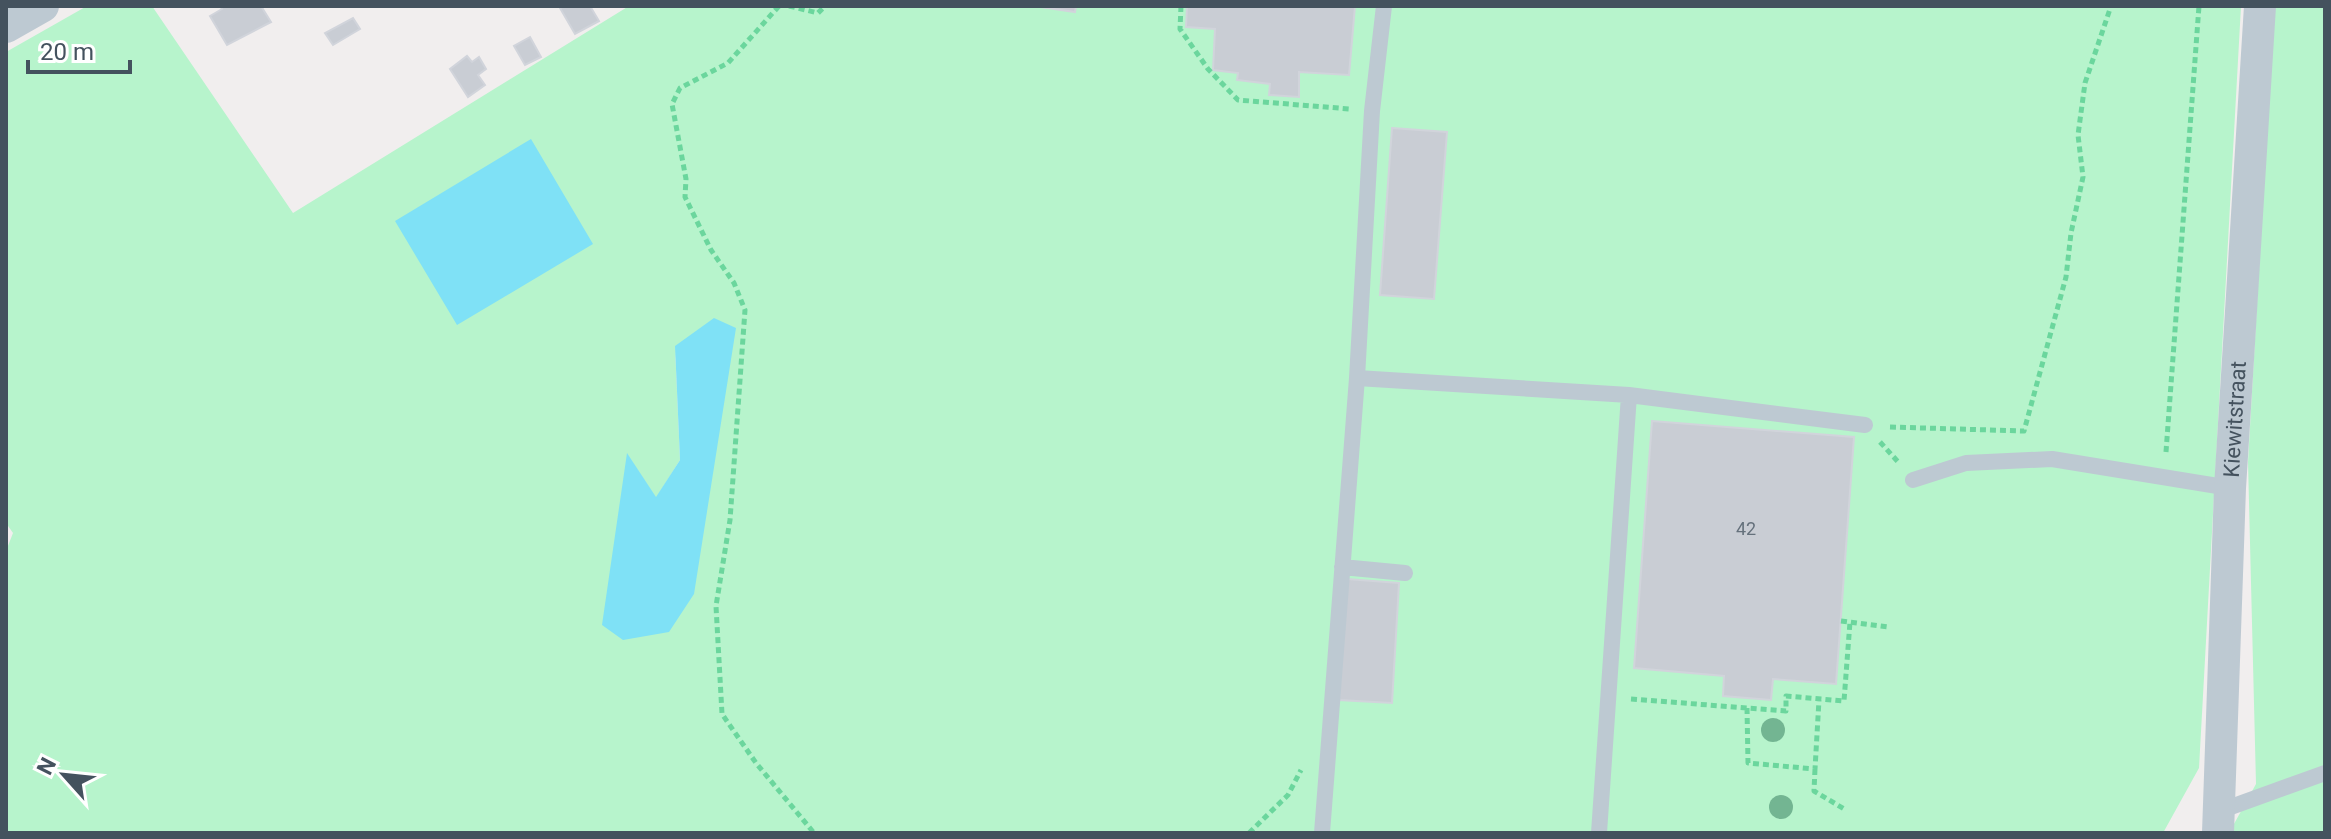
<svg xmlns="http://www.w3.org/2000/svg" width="2331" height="839" font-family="Roboto,sans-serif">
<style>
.green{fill:#b7f4cc;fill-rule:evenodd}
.water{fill:#7fe1f6}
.building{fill:#c9cdd4;stroke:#d1d4db;stroke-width:2}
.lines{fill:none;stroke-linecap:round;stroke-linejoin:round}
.path{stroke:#6bd69d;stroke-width:5;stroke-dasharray:6 4;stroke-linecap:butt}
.service{stroke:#bdc9d2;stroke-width:16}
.minor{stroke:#bdc9d2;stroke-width:32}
.tree{fill:#73b592}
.labels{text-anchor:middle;stroke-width:6;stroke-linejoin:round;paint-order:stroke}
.number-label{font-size:18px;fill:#65717c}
.street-label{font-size:22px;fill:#44525e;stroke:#fff}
</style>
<rect width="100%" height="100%" fill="#f1eeee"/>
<!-- green -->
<path class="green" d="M87,6H152L293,213L629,6H2241L2199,768L2163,833H6V551L13,533L6,523V52ZM675,346L694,594L627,454L656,498L680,460Z
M2274,6H2325V833H2229L2256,784L2248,462Z"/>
<!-- water -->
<path class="water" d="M531,139L593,244L457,325L395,221Z
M714,318L736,328L694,594L669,632L623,640L602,625L627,453L656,497L680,460L675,346Z"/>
<!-- building -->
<path class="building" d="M220,6H261L271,22L227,45L210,16L222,9Z
M565,6H590L599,21L575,34L560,8Z
M1034,6H1076L1075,12Z
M1187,6H1355L1349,75L1299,72V97L1269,95L1270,84L1237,80L1238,73L1213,70L1215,29L1186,27Z
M353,18L360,29L333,45L325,33Z
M530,37L541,57L525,65L514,46Z
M467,56L472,62L479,57L486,69L478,75L485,85L468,97L450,69Z
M1392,128L1447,132L1434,299L1380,295Z
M1652,421L1854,437L1836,684L1773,679L1771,700L1723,696L1724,676L1634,668Z
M1347,579L1399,583L1392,703L1339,700Z"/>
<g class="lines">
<!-- path -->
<path class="path" d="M779,6L728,63L680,88L672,104L686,179L685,197L711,250L734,283L745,310L730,520L716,606L722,714L756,763L814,833
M789,6L818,13L825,6
M1181,6L1180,29L1208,69L1238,100L1350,109
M1890,427L2024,431L2066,277L2071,233L2083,177L2078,135L2085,83L2111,6
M1880,442L1900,464
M2166,452L2199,6
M1841,621L1888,627
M1631,699L1786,711V696L1844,701L1850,622
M1747,708L1748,763L1815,769L1819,700
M1815,769L1814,791L1846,810
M1249,833L1288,795L1301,770"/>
<!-- service -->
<path class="service" d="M1357,378L1629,395L1865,425
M1913,480L1966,463L2052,459L2230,488
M1342,567L1405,573
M2217,812L2325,773
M1322,833L1357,378L1372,111L1384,6
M1599,833L1629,395"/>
<!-- minor -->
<g class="minor">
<path d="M6,27L43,6"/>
<path id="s1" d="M2218,833L2230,488L2260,6"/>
</g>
</g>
<!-- trees -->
<g class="tree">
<circle cx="1773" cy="730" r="12"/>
<circle cx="1781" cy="807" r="12"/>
</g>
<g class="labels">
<!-- number labels -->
<g class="number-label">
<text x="1746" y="535">42</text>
</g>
<!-- street labels -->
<g class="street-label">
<text dy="8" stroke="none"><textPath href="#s1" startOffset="414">Kiewitstraat</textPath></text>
</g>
</g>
<!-- border -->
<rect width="2331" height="839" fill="none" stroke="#44525e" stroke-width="16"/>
<!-- north arrow -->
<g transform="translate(64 775) rotate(297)" stroke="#ffffff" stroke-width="6" paint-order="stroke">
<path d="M0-6L14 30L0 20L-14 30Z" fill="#44525e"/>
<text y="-12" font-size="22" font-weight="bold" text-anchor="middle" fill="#44525e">N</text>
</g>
<!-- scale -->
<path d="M28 60v12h102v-12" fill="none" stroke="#44525e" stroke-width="4"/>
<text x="40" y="60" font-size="24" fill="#44525e" stroke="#ffffff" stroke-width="6" paint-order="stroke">20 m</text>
</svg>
